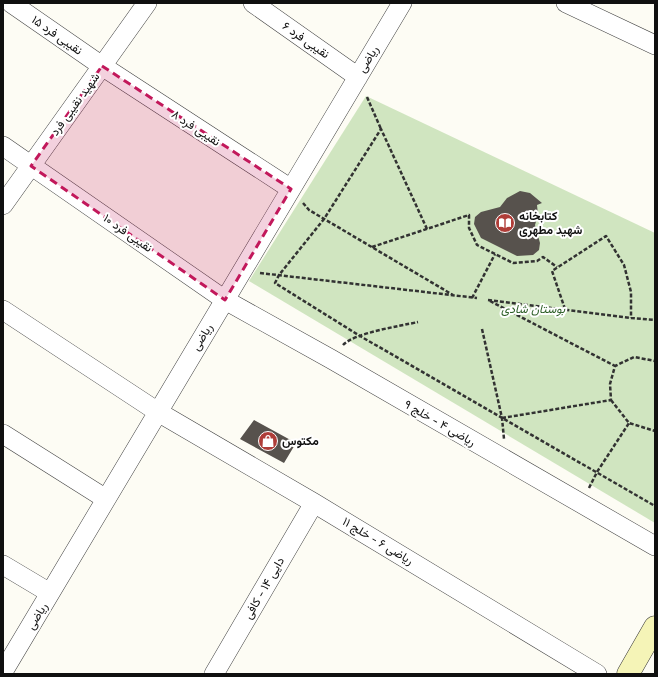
<svg xmlns="http://www.w3.org/2000/svg" width="658" height="677" font-family="Georgia,Vazirmatn,serif">
<style>
.green{fill:#d0e5c0}
.building{fill:#57524d}
.lines{fill:none;stroke-linecap:round;stroke-linejoin:round}
.street-casing{stroke:#434343;stroke-width:20}
.secondary-casing{stroke:#323232;stroke-width:23}
.path{stroke:#323232;stroke-width:2.5;stroke-dasharray:4 2;stroke-linecap:butt}
.street{stroke:#fff;stroke-width:19}
.secondary{stroke:#f5f4b7;stroke-width:22}
.marked{fill:#c2185b;fill-opacity:0.2;stroke:#c2185b;stroke-width:3;stroke-dasharray:8 5;stroke-linejoin:round}
.labels{text-anchor:middle;stroke-width:4;stroke-linejoin:round;paint-order:stroke}
.street-label{font-size:12px;fill:#101010;stroke:#fff}
.poi-label{font-size:12px;font-weight:bold;fill:#101010;stroke:#fff;text-anchor:start}
.park-label{font-size:12px;font-style:italic;fill:#2e6027;stroke:#fff}
</style>
<rect width="100%" height="100%" fill="#fdfcf4"/>
<!-- green -->
<path class="green" d="M366,96L655,233V523L249,281Z"/>
<!-- building -->
<path class="building" d="M520,191L530,193L542,203L537,205L538,215L535,225L540,243L539,250L533,255L517,256L481,238L474,224L475,217L481,212L500,207L507,198Z
M254,420L296,443L284,463L240,439Z"/>
<g class="lines">
<defs>
<path id="street" d="M11,3L102,66L291,189
M253,3L358,77
M566,3L655,45
M3,146L225,300L331,359L655,546
M3,205L147,3
M3,310L158,412L314,503L597,674
M3,434L106,499
M3,565L50,593
M3,672L402,3
M214,674L314,503"/>
<path id="secondary" d="M628,674L655,627"/>
</defs>
<!-- street casing -->
<use href="#street" class="street-casing"/>
<!-- secondary casing -->
<use href="#secondary" class="secondary-casing"/>
<!-- path -->
<path class="path" d="M367,97L381,129
M303,203L309,210L453,295
M427,229L381,129L324,219L279,275L275,283L360,336L655,506
M372,247L469,215V228L477,245L513,263L537,261L543,257L557,267
M260,273L477,298
M472,298L495,254
M488,300L631,318L655,320
M490,301L615,366
M565,309L552,271L606,236L624,265L631,292V318
M482,329L502,418L504,439
M343,345C354,333 400,326 418,322
M611,400L629,423L655,431
M502,418L611,400L610,384L615,366L634,357L655,361
M589,488L597,472L629,423"/>
<!-- street -->
<use href="#street" class="street"/>
<!-- secondary -->
<use href="#secondary" class="secondary"/>
</g>
<!-- marked area -->
<path class="marked" d="M102,66L291,189L225,300L31,166Z"/>
<!-- icons -->
<defs>
<symbol id="library-disc" viewBox="-11 -11 22 22"><circle r="9.5" fill="#af3d38" stroke="#fff"/><path d="M-6-4Q-3-5.5-.7-3.5V5Q-3 3-6 4ZM6-4Q3-5.5 .7-3.5V5Q3 3 6 4Z" fill="#fff"/></symbol>
<symbol id="shop-disc" viewBox="-11 -11 22 22"><circle r="9.5" fill="#af3d38" stroke="#fff"/><path d="M-5-2.5h2.3a2.7 3.5 0 0 1 5.4 0H5L5.5 6h-11ZM-1.5-2.5h3a1.5 2.3 0 0 0-3 0Z" fill="#fff"/></symbol>
</defs>
<g fill-rule="evenodd">
<use href="#library-disc" x="494" y="212" width="22" height="22"/>
<use href="#shop-disc" x="257" y="430" width="22" height="22"/>
</g>
<g class="labels">
<!-- street labels -->
<g class="street-label">
<text transform="translate(57 35) rotate(35)" y="4">نقیبی فرد ۱۵</text>
<text transform="translate(306 40) rotate(35)" y="4">نقیبی فرد ۶</text>
<text transform="translate(368 59) rotate(-59)" y="4">ریاضی</text>
<text transform="translate(75 104) rotate(-54)" y="4">شهید نقیبی فرد</text>
<text transform="translate(196 128) rotate(33)" y="4">نقیبی فرد ۸</text>
<text transform="translate(128 233) rotate(35)" y="4">نقیبی فرد ۱۰</text>
<text transform="translate(202 337) rotate(-59)" y="4">ریاضی</text>
<text transform="translate(440 423) rotate(30)" y="4">ریاضی ۴ - خلج ۹</text>
<text transform="translate(378 541) rotate(31)" y="4">ریاضی ۶ - خلج ۱۱</text>
<text transform="translate(264 588) rotate(-60)" y="4">دایی ۱۴ - کافی</text>
<text transform="translate(37 616) rotate(-59)" y="4">ریاضی</text>
</g>
<!-- poi labels -->
<g class="poi-label">
<text x="519" y="220">کتابخانه<tspan x="519" dy="14">شهید مطهری</tspan></text>
<text x="282" y="445">مکتوس</text>
</g>
<!-- park labels -->
<g class="park-label">
<text x="533" y="313">بوستان شادی</text>
</g>
</g>
<!-- border -->
<rect width="658" height="677" fill="none" stroke="#101010" stroke-width="8"/>
</svg>
